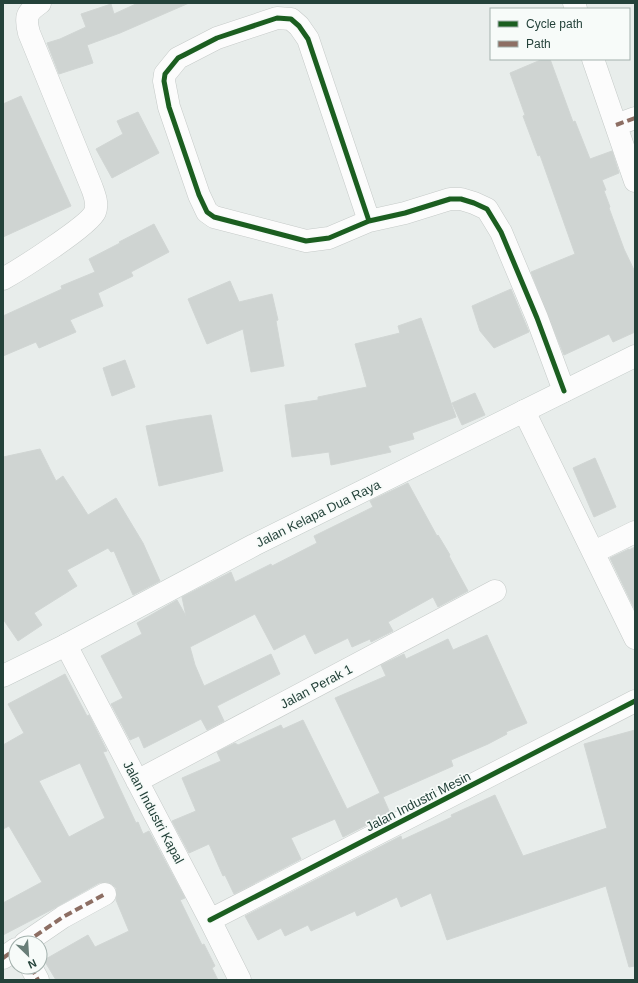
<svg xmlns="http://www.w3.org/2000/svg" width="638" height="983" font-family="Helvetica,sans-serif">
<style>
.building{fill:#cfd4d2;stroke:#d1d6d4;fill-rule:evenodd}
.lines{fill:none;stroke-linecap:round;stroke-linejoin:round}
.street-casing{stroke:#c5cac8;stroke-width:23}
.secondary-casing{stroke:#c3cbc8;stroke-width:23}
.street{stroke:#fcfcfc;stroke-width:22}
.secondary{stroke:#fcfcfc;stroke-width:22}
.quiet{stroke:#8d6e63;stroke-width:4;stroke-dasharray:8 4;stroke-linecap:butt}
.cycleway-casing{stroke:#f7fbf9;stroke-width:8}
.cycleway{stroke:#1b5e20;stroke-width:5}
.labels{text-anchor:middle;stroke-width:3.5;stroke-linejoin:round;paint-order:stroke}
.street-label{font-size:13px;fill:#24423a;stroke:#f7fbf9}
</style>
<rect width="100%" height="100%" fill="#e8edeb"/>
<!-- building -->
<path class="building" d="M138,3H189L120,33L87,45L93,63L59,74L47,43L60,39L86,27L81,14L111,4L114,14Z
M543,59H550L573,122L575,121L590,159L612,151L619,173L602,180L606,190L604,191L610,207L609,208L624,249L635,272V332L613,342L609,334L564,355L531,272L575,254L540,155L538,156L523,116L525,115L510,73Z
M21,96L71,206L3,237V104Z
M138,112L159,153L112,178L96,149L123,134L117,121Z
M154,224L169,252L131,272L133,276L98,293L103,306L70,320L76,332L39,348L36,342L3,356V316L62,289L61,286L95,272L89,259L120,243L119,242Z
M230,281L239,302L272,294L278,320L276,321L284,366L251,372L243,329L207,344L188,299Z
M511,289L529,332L494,348L480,331L472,306Z
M421,318L456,417L412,433L414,439L388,446L391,452L331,465L329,452L292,457L285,405L318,400V397L367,387L355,344L400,333L398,326Z
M125,360L135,387L112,396L103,368Z
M475,393L485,415L462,425L452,403Z
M211,415L223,471L159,486L146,426L178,420Z
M40,449L56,481L63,476L88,515L116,498L143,543L160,581L133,595L114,551L111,552L108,548L67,570L77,586L34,613L42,625L18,641L3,619V457Z
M595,458L616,507L594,517L573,468Z
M408,483L437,536L438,535L450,555L449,556L468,591L438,607L433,597L388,622L393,631L371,642L370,639L352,647L348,638L315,654L305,634L274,650L255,614L190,647L195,665L204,686L271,654L280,674L217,706L224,721L207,730L201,719L144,748L139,736L130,740L111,704L123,698L101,656L142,634L137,623L177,600L186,616L182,597L231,572L235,582L271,564L272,566L317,543L314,536L373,507L370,501Z
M635,547V610L610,558L629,549V550Z
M487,635L527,723L506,732L507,734L488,744L451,760L453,766L383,797L390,813L343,837L335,819L291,838L301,859L234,894L225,875L223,876L209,844L189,853L172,821L196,811L182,778L221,761L217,752L235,743L238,745L281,725L283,729L303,720L347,809L380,793L335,698L386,676L381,665L404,654L406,659L448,639L453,650Z
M65,674L87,716L89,715L107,751L103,752L136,823L138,822L143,834L149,831L185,898L180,900L202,945L204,944L215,966L212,968L218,980H56L44,960L88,935L95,947L129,931L116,900L117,895L116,888L112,884L106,882L99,883L51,910L3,935V903L42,882L9,826L3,829V745L24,733L8,704ZM80,763L105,818L69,837L39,781Z
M635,730V966L629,967L606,886L447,940L431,893L401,907L397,897L357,916L355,911L311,931L308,925L285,936L281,928L258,940L245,916L401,836L402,840L452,817L451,815L495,795L523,856L607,828L584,744Z"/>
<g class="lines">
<defs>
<path id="street" d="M574,3L576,9
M593,59L635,181
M616,125L635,118
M369,221L308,39L299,26L291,19L277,18L217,38L184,55L178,58L165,74L164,81L169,107L199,195L207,212L214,217L306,241L329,238L369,221L405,213L450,199H461L474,203L487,209L501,232L537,318L564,391
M3,279C19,270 89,226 95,212C98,204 95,196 92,188L29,33C25,17 26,13 40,3
M524,411L635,638
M594,552L635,532
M66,645L210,920L240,980
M137,781L495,591
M210,920L635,701
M25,943L63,917L105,894
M3,958L16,949
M31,967L38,980"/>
<path id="secondary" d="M3,676L66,645L254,545L635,356"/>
</defs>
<!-- street casing -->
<use href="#street" class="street-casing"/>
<!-- secondary casing -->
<use href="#secondary" class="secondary-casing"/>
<!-- street -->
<use href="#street" class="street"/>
<!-- secondary -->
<use href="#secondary" class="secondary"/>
<!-- quiet -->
<path class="quiet" d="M616,125L635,118
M25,943L63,917L105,894
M3,958L16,949
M31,967L38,980"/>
<defs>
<path id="cycleway" d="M369,221L308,39L299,26L291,19L277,18L217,38L184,55L178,58L165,74L164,81L169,107L199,195L207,212L214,217L306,241L329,238L369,221L405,213L450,199H461L474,203L487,209L501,232L537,318L564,391
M210,920L635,701"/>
</defs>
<!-- cycleway casing -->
<use href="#cycleway" class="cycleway-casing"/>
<!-- cycleway -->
<use href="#cycleway" class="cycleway"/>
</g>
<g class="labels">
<!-- street labels -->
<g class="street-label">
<text transform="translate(318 513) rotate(-26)" y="5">Jalan Kelapa Dua Raya</text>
<text transform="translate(316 686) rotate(-28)" y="5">Jalan Perak 1</text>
<text transform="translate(418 801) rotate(-27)" y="5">Jalan Industri Mesin</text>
<text transform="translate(154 812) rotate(62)" y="5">Jalan Industri Kapal</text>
</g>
</g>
<!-- border -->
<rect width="638" height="983" fill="none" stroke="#24423a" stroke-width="8"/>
<!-- legend -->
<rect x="490" y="8" width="140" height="52" fill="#f7fbf9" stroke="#a3b1ad"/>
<rect x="498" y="21" width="20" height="6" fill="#1b5e20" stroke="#a3b1ad"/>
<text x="526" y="28" font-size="12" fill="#24423a">Cycle path</text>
<rect x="498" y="41" width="20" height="6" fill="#8d6e63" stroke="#a3b1ad"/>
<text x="526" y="48" font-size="12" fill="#24423a">Path</text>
<!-- north arrow -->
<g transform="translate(28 955) rotate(155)"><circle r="19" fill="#f7fbf9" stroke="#a3b1ad"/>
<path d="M0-3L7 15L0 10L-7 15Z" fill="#697e78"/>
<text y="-6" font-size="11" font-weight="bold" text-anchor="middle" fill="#24423a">N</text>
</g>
</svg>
